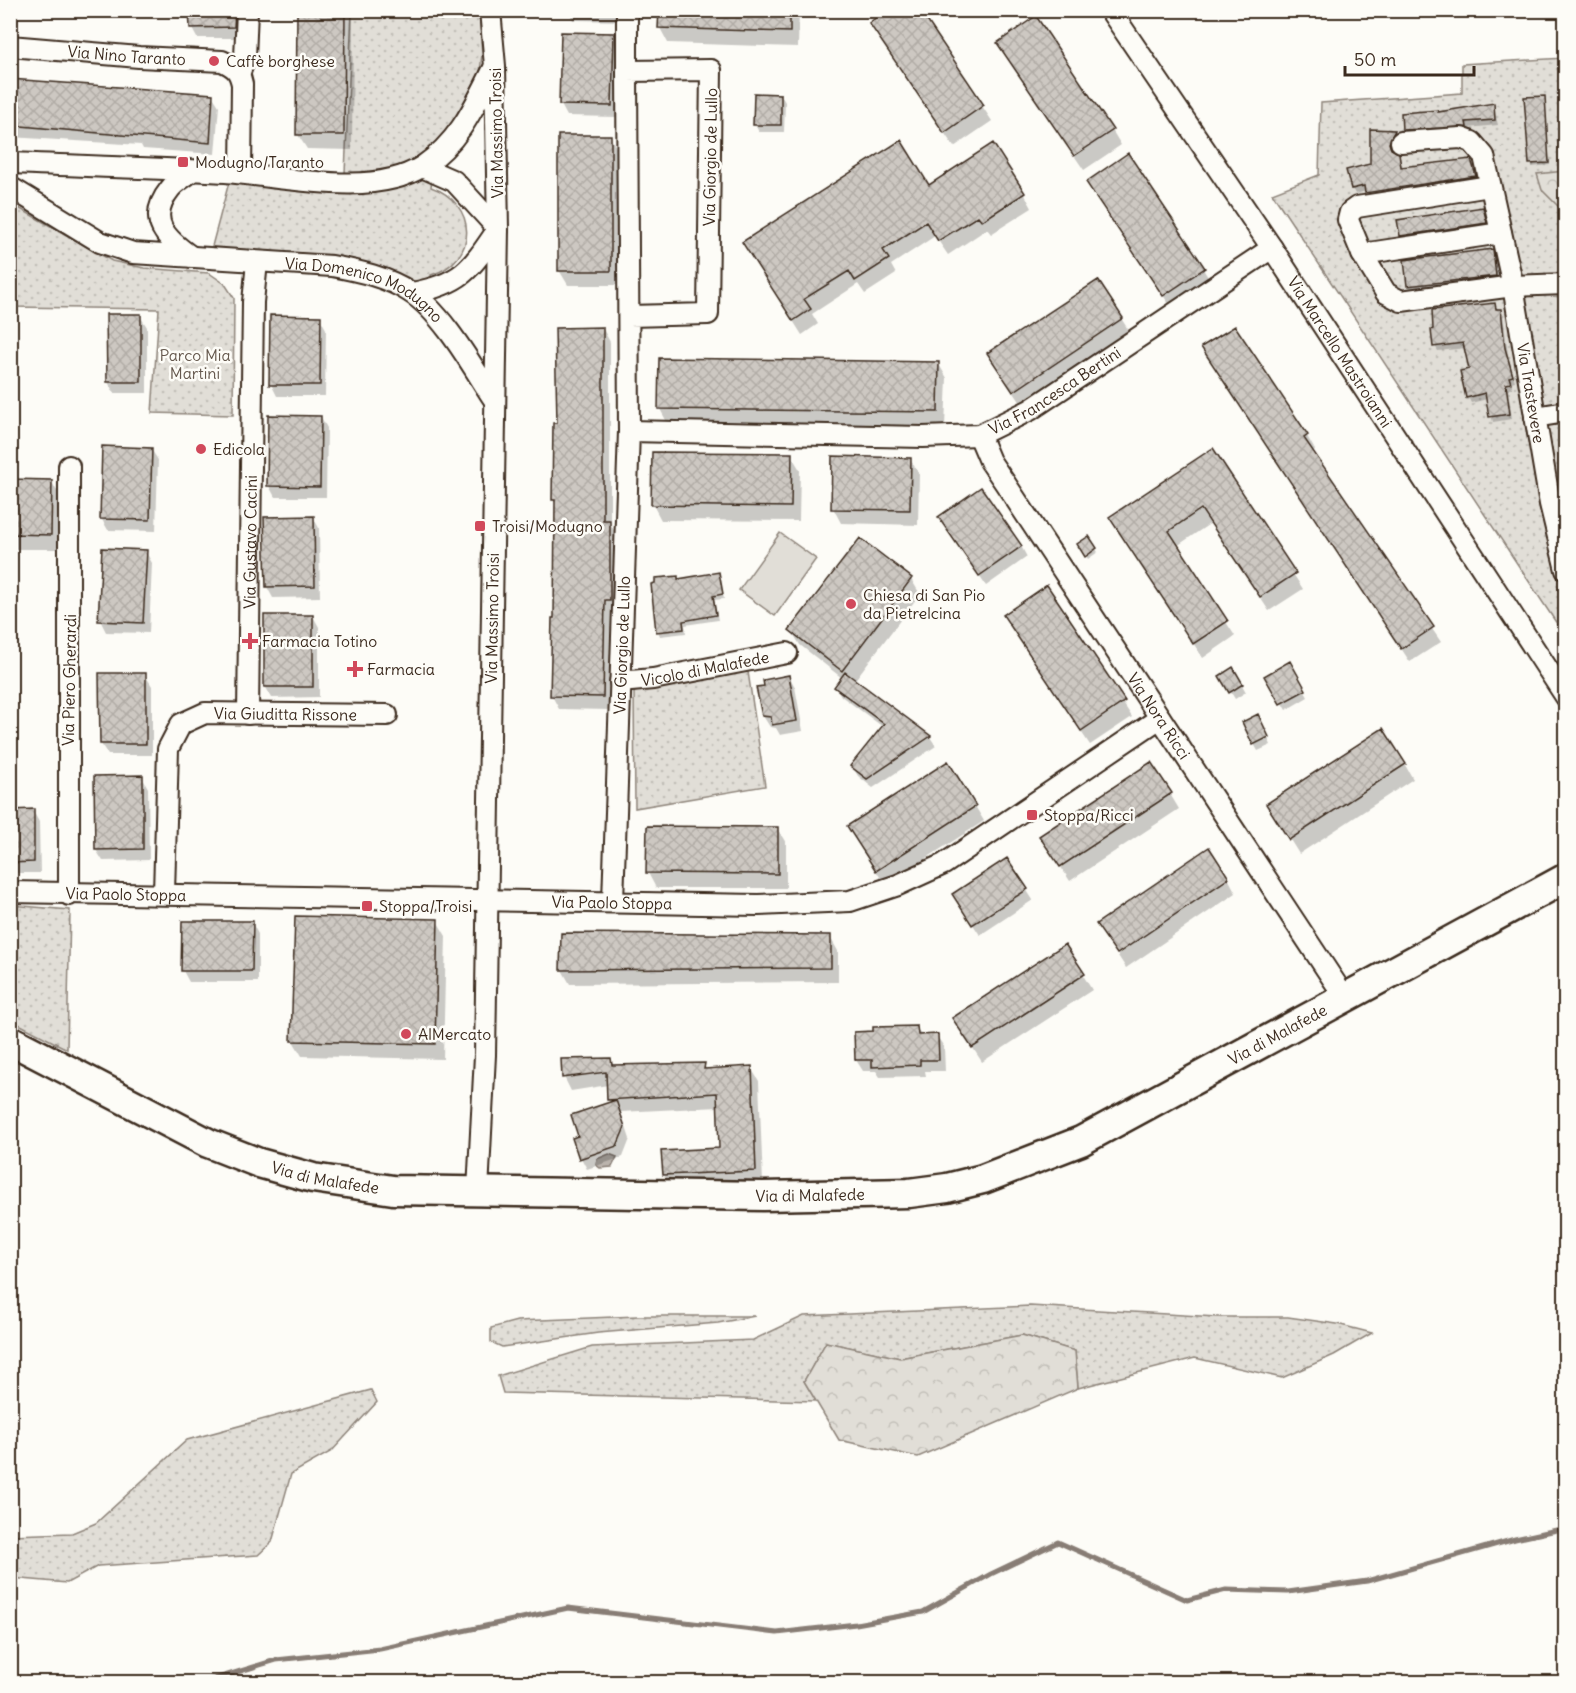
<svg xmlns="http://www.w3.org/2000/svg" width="1576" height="1693" font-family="Delius,sans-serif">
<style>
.grass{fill:url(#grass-dots);stroke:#8e847a;stroke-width:1.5}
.forest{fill:url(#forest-crowns);stroke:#8e847a;stroke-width:1.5}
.garden{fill:#e1ded7;stroke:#8e847a;stroke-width:1.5}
.water{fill:#bbb4ad;stroke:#887d74;stroke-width:1.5}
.shadow{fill:#0003}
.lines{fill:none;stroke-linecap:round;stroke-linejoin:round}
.stream{stroke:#887d74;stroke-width:5}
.building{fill:url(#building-cross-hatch);stroke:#3b2a1e;stroke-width:1.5}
.street-casing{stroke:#3b2a1e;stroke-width:24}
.secondary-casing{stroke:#3b2a1e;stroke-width:33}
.street{stroke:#fdfcf7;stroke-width:20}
.secondary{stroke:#fdfcf7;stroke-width:28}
.poi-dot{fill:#d1495b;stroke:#fdfcf7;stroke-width:2}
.labels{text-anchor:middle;stroke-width:5;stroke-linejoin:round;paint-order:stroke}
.street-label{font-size:16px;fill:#3b2a1e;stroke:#fdfcf7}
.poi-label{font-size:16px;fill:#3b2a1e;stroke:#fdfcf7;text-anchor:start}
.park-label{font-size:16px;fill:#64574c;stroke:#fdfcf7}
</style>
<defs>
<pattern id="grass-dots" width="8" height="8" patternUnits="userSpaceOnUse" patternTransform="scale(1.5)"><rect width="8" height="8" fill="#e1ded7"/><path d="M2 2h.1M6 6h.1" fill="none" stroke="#c2bfb8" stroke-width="1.8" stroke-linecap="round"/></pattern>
<pattern id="forest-crowns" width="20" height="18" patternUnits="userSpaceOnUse" patternTransform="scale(1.5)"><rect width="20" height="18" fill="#e1ded7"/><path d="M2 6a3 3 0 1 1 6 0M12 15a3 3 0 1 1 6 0" fill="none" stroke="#c2bfb8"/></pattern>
<pattern id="building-cross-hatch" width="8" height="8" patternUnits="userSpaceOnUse" patternTransform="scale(1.5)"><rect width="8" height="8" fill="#cdc8c2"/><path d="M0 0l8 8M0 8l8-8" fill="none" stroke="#b1aca6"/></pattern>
</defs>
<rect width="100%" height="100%" fill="#fdfcf7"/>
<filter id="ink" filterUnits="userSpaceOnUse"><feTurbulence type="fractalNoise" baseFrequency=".0167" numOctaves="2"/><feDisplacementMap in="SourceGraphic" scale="12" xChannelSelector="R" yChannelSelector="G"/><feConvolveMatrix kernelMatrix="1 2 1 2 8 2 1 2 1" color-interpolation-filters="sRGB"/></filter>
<g filter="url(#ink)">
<!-- grass -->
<path class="grass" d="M352,11H479L482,54L479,81L452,134L408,165L377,175L345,173Z
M1565,58V636L1272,193L1319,175L1321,103L1462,93V64Z
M419,178L432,179L431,187C477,203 480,260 431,275L433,282L415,283L211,250L229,182Z
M10,203L112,261L144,268L209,273L225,284L234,298L233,415L152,413L159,309L11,307Z
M747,665L765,786L635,808L634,692Z
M10,905L70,910L67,1049L11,1020Z
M1030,1306L1217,1317H1288L1337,1324L1372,1333L1334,1355L1282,1378L1195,1358L1078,1388L1075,1351L1022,1335L900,1358L826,1342L804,1381L816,1401L503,1393L498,1376L592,1347L753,1340L804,1316Z
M638,1316H755L718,1323L598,1333L502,1347L491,1342V1328L517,1321Z
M371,1390L377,1402L332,1451L291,1474L272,1542L258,1555L98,1566L67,1583L11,1578V1535L72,1533L96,1523L187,1440Z"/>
<!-- forest -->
<path class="forest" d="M1565,171H1566L1565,213L1542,190L1537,174Z
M1022,1335L1075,1351L1078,1388L918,1457L839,1440L804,1381L826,1342L900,1358Z
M1184,1677L1192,1682H1129Z"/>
<!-- garden -->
<path class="garden" d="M780,533L816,559L775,616L739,590Z"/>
<!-- water -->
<path class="water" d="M609,1154L617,1157L612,1167L600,1168L596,1165L597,1159Z"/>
<!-- shadow -->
<path class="shadow" d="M191,10H246L240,38H197L191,27Z
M299,10H350L353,16L352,150L307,149L298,135Z
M568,10H619V21L573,20Z
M660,10H799L798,47L668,43L660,28Z
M918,10L992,121L954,147L879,38Z
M613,34L619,46L617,117L567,116L561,105Z
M1007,58L1112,130L1121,145L1084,170Z
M10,80L212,95L219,106L215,154L143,149L141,145L10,137Z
M781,95L785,102L784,132H759L755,125Z
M1544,98L1550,165L1532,167L1526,99Z
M1493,105L1498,125L1468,128L1469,133L1407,135L1403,129L1439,114Z
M1394,131L1397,136L1391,150L1398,155L1403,169L1470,161L1478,181L1370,198L1367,191L1355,194L1352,188Z
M610,137L619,152L618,285H568L559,270Z
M928,187L1024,193L1032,208L991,234L987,229L948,255L935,236L891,265L896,274L865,294L858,284L812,314L818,324L802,335L753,257Z
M1097,197L1203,269L1212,284L1173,310Z
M1482,208L1492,234L1407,247L1401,236Z
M1492,251L1498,262L1501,287L1415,296L1408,285Z
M1098,282L1131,334L1023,406L998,369Z
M1495,305L1503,316L1508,355L1515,381L1511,382L1513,388L1508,390L1512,419L1493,422L1487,399L1471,403L1468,397L1471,370L1466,348L1438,351L1435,346Z
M140,316L147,327V393H114L108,382Z
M320,318L326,329L325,396H277L271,384Z
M603,329L610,342V523L616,534V613H612L610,710L559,709L552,696L556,619V505L553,500Z
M1203,348L1307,436L1315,450L1312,452L1441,642L1410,662Z
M938,363L947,378L945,427L668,424L660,409Z
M321,417L327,428L326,497H275L269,486Z
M151,449L158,460L156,531L108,530L101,518Z
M1212,450L1303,589L1269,611L1211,523L1177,546L1235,636L1203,658L1120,532Z
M791,455L800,470L799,521L661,520L653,505Z
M910,459L919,474L918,525L841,523L833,508Z
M10,480L51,481L60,496L59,549H10Z
M313,517L319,528L320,597L273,598L267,587Z
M947,528L1021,546L1027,557L986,586Z
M1088,538L1098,552L1088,559L1079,545Z
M146,552L152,563L149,633L106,632L100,620Z
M718,574L724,599L714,600L718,620L685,625L686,633L660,636L658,631L677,577L679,580Z
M911,579L920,594L854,681L930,737L936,746L873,788L858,776L852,766L883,727L841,696L836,687L842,678L800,645L791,630Z
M1047,587L1132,717L1090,745L1013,630Z
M313,616L319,627V697L272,698L265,686Z
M1289,663L1308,697L1286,710L1266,676Z
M1233,669L1246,692L1235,699L1221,676Z
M101,675H145L152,686V755H108L101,744Z
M789,676L795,687L803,731L780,735L776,728L770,727L763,716Z
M1261,723L1271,745L1258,751L1254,744Z
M1405,765L1413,779L1299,854L1277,819Z
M142,777L148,788L149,860L103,861L96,850Z
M1170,794L1179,809L1070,881L1041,837Z
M975,806L984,821L885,885L858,842Z
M10,811H33L39,822L40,873H10Z
M777,828L786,843V888H656L648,873Z
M1228,878L1236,893L1126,968L1107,939Z
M1026,889L1033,900L980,935L960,905Z
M437,921L446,936L443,1059L302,1056L293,1041Z
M252,923L258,934V982H189L183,971Z
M830,937L838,951V982L570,984L562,970Z
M1083,975L1092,990L982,1062L963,1033Z
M916,1027L922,1036H937L944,1047L945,1071H925L926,1076L880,1077L876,1071H863L856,1060Z
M610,1059L614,1066L704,1065L707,1070L751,1068L759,1081L763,1184L672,1188L664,1175L663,1152L721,1150L719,1107L621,1112L630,1139L623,1157L587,1169L581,1158L580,1137L611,1103L608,1085L571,1091L564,1077Z"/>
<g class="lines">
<!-- stream -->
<path class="stream" d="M205,1682L276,1660L380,1649L568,1608L777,1633L856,1624L923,1612L991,1574L1058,1542L1187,1600L1226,1590L1288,1592L1367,1581L1515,1539L1566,1528"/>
</g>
<!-- building -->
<path class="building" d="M189,10H235L234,27L190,28Z
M297,10H345L344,135H296Z
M659,10H790V32L658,28Z
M886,10H920L984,105L944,133L869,23Z
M1036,16L1113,130L1074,156L997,43Z
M561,32L614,33L612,106L559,105Z
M10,79L213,94L210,143L10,125Z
M754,93L781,94V125H753Z
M1545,96L1549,163L1529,164L1524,97Z
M1494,103L1495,120L1466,122L1467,127L1402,130L1401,113L1438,110V112Z
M1370,129L1395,130L1389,143L1391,149L1399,153L1401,167L1471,159L1476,176L1365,193L1364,186L1351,189L1346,170L1370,164Z
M558,135H611V271H558Z
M901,140L929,185L993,143L1025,193L982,221L978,216L938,241L926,222L883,250L889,259L855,281L849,271L804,299L811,309L793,321L742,242Z
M1128,153L1205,268L1163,296L1086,182Z
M1483,207L1487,223L1400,236L1397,220Z
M1493,249L1496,276L1407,286L1404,260Z
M1098,280L1123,318L1013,392L987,353Z
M1495,303L1496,309H1501L1505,348L1513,376L1509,377L1511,383L1506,384L1510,414L1489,417L1485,393L1466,398L1460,371L1469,369L1463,343L1433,347L1431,330L1433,329L1432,310Z
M106,314H141V382H107Z
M270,315L321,316L320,385H269Z
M1235,326L1308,435L1304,438L1434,627L1401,649L1201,347Z
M603,327V520H610V600H605L603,697L550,696L552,618H554L555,500H552L553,423H557L555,328Z
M659,358L939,362L938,412L658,409Z
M268,415L321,416L320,487L267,486Z
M102,446L152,448L150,520L100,519Z
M1213,448L1296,573L1260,597L1201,509L1169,531L1228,621L1193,644L1109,517Z
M652,452L792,453L791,507L651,505Z
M832,456L911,458L910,510L831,509Z
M10,479L52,480L51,535L10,534Z
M981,487L1022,546L979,576L938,517Z
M314,516L315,586L266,587L264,517Z
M1089,536L1097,548L1085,557L1077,544Z
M860,538L912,578L842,671L789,630Z
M102,548L147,550L143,623L98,621Z
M719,572L723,594L713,596L716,615L683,621L684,629L656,632L651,584L655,583V578L678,576V579Z
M1047,585L1125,701L1081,731L1003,615Z
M264,615H313V687H264Z
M1290,661L1306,690L1280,704L1264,676Z
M1233,667L1243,684L1229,693L1219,676Z
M845,672L931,736L867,779L850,766L884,724L834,687Z
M99,673H146V744H100Z
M789,675L797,721L772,725L771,717L762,716L756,687L764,686L763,680Z
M1258,714L1269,737L1253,745L1242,722Z
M1383,728L1406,764L1289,840L1266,804Z
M948,761L976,806L876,871L847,826Z
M1151,762L1172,793L1060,867L1039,836Z
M143,775V849L95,850L94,776Z
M34,809V862L10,863V810Z
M647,826L778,827V874L646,873Z
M1209,847L1229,878L1117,954L1096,924Z
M1007,858L1028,889L972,925L952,894Z
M295,916L438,919L435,1044L291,1041Z
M182,921H253L252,971H181Z
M561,933L831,935V968L560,970Z
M1065,944L1085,974L972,1048L952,1018Z
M917,1026L918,1035L938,1034L939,1060H920V1065L872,1067V1060H855L854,1032L873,1031V1027Z
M611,1058L612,1065L705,1063L704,1069L752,1066L756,1171L663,1175L661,1151L719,1148L717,1093L607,1100L606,1072L562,1078L561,1059Z
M616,1100L625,1127L617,1146L579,1159L572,1138L578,1136L571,1115Z"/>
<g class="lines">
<defs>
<g id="street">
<path id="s1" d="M1110,10L1272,248L1566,697"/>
<path id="s2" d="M10,46L139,57L222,61C235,67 239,70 242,84L241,173"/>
<path d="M627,71V10"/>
<path d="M240,72L245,58L247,10"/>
<path id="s3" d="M1401,142L1461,138L1472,142L1484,156L1513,286L1550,504L1566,570"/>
<path d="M10,163C82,166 154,168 225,172C281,176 373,199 423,166C460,141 474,107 494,68"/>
<path d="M422,167L454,181L498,229"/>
<path d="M192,171C185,177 175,182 170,189C145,220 167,240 192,257"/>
<path d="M1490,186L1357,207L1350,212L1348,220L1362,254L1386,293L1401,301L1513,286L1566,284"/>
<path id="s4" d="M10,187L100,242L133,253L332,266C359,271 387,277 410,292C443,313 472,366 493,398"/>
<path d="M1362,254L1501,233"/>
<path d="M412,293C462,284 471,269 498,229"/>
<path d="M1535,417L1566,412"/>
<path id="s5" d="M629,431L923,437L979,435L1030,410L1272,248"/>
<path id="s6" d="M979,435L990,461L1005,483L1344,996"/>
<path d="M69,466V895"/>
<path id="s7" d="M620,682L653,679L787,653"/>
<path id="s8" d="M248,714L253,302L257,262"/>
<path id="s9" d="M10,892L758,905L850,901L898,885L944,864L1160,718"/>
<path id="s10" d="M164,893L168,749L181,724L205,713L387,715"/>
<path id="s11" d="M613,901L629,431L627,71L711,70L708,314L629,316"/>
<path id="s12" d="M478,1191L485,1055L498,229L495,66L490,10"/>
</g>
<g id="secondary">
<path id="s13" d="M10,1040L208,1143L259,1163L313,1178L393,1190L763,1196L909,1193L947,1188L983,1179L1081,1141L1566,878"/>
</g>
</defs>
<!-- street casing -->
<use href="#street" class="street-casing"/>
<!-- secondary casing -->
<use href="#secondary" class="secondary-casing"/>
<!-- street -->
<use href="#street" class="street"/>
<!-- secondary -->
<use href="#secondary" class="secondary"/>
</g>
</g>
<!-- markers -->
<g class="poi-dot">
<circle cx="214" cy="61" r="6"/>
<rect x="177" y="156" width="12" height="12" rx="3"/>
<circle cx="201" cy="449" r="6"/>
<rect x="474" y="520" width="12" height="12" rx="3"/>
<circle cx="851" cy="604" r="6"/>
<path d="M247 632h6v6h6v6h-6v6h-6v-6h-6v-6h6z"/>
<path d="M352 660h6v6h6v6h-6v6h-6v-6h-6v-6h6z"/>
<rect x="1026" y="809" width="12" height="12" rx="3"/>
<rect x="361" y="900" width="12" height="12" rx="3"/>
<circle cx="406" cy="1034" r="6"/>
</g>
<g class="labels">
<!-- street labels -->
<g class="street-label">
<text dy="6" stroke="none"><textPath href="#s2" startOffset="117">Via Nino Taranto</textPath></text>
<text transform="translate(496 133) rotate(-91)" y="6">Via Massimo Troisi</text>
<text transform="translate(710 157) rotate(-89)" y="6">Via Giorgio de Lullo</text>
<text dy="6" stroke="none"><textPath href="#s4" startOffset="378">Via Domenico Modugno</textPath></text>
<text dy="6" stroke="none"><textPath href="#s1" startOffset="412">Via Marcello Mastroianni</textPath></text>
<text dy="6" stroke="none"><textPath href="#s5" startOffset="438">Via Francesca Bertini</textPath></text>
<text dy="6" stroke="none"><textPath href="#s3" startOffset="332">Via Trastevere</textPath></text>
<text dy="6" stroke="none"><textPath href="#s8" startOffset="172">Via Gustavo Cacini</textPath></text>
<text dy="6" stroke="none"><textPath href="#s12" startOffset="573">Via Massimo Troisi</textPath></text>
<text dy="6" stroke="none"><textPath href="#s11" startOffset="256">Via Giorgio de Lullo</textPath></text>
<text dy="6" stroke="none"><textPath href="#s7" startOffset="86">Vicolo di Malafede</textPath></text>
<text transform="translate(69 680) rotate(-89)" y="6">Via Piero Gherardi</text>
<text dy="6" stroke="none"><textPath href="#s10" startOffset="279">Via Giuditta Rissone</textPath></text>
<text dy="6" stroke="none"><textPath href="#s6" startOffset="334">Via Nora Ricci</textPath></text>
<text dy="6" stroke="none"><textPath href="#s9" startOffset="116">Via Paolo Stoppa</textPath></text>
<text dy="6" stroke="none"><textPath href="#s9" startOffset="602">Via Paolo Stoppa</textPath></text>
<text dy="6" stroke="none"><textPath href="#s13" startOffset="1335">Via di Malafede</textPath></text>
<text dy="6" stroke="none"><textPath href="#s13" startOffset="346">Via di Malafede</textPath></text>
<text dy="6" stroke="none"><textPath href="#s13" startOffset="832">Via di Malafede</textPath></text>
</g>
<!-- poi labels -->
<g class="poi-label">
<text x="226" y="67">Caffè borghese</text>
<text x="195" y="168">Modugno/Taranto</text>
<text x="213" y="455">Edicola</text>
<text x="492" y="532">Troisi/Modugno</text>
<text x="863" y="601">Chiesa di San Pio<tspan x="863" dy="18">da Pietrelcina</tspan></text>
<text x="262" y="647">Farmacia Totino</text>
<text x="367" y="675">Farmacia</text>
<text x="1044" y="821">Stoppa/Ricci</text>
<text x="379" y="912">Stoppa/Troisi</text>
<text x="418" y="1040">AlMercato</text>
</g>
<!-- park labels -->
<g class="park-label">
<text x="195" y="361">Parco Mia<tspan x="195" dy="18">Martini</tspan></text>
</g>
</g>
<!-- margin -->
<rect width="1576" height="1693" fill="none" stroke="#fdfcf7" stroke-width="36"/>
<rect x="18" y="18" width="1540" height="1657" fill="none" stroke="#3b2a1e" stroke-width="2" filter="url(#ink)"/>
<!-- scale -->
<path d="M1345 66v9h129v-9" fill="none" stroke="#3b2a1e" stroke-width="3"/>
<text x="1354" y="66" font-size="18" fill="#3b2a1e" stroke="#fdfcf7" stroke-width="4.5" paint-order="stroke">50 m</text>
</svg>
